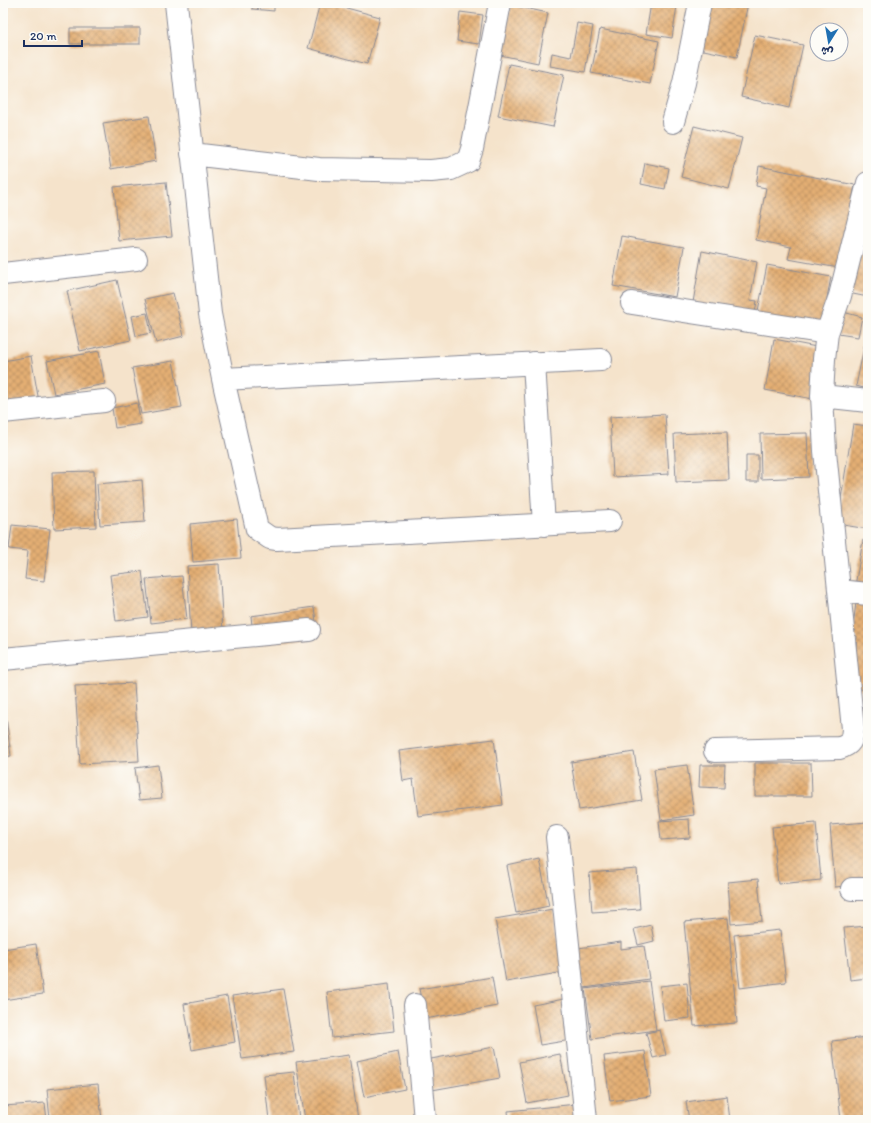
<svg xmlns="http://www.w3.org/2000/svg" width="871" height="1123" font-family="Itim,'Playpen Sans Arabic',sans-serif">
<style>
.building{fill:url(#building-cross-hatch)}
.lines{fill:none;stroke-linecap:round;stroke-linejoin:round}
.minor-casing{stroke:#888994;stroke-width:24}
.minor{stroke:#fff;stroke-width:22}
</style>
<defs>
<pattern id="building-cross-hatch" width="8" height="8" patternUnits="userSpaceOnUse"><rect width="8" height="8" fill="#e4af73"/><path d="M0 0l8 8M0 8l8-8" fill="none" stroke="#b88f62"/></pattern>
</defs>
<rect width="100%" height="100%" fill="#fdfcf7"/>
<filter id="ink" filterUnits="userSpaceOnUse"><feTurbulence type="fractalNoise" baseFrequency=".025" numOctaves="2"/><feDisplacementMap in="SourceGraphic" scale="8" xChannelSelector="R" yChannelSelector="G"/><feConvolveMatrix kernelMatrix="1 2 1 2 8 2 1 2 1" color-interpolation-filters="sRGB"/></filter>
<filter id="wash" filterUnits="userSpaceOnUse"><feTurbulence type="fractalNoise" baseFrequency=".012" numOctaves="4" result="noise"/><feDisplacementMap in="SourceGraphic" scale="16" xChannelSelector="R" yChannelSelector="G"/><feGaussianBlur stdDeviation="0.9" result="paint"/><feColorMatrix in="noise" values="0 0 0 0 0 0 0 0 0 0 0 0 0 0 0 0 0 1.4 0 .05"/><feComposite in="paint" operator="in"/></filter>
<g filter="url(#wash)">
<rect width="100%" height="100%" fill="#f5e3cb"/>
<g id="blocks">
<!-- building -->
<path class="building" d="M252,3H274V11L252,9Z
M320,3H328L380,17L367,64L308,48Z
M651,3L677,6L672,38L646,34Z
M708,3H748L737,57L699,49Z
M511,5L548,13L538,63L500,55Z
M460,12L483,15L479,44L457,41Z
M577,23L593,26L585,72L550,66L552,53L571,57Z
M70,28H140V44H70Z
M600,29L659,41L650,84L591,73Z
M755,35L803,45L789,108L741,97Z
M509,64L564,75L553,127L498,116Z
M149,116L156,161L111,169L103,123Z
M694,126L742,138L729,189L681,177Z
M645,163L669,168L665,189L641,184Z
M759,166L855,185L839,268L788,259L791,247L756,240L766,188L756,186Z
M166,182L172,236L119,241L114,187Z
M622,236L684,247L675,297L613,286Z
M859,247L868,249V297L848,293Z
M702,251L757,262L750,300L757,301L754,319L692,308Z
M767,265L831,277L821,329L757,316Z
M117,280L131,340L80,351L67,291Z
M173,293L184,336L156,343L145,299Z
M843,312L862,317L858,337L838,334Z
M147,313L151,333L136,336L132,316Z
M774,339L822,348L813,399L765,390Z
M865,342L868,343V389L856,386Z
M99,351L105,384L54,394L47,361Z
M31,356L39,402L3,408V361Z
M173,361L182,407L141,414L132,368Z
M137,403L141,424L115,428L112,408Z
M665,414L669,474L613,477L610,417Z
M853,424L868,426V529L837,524Z
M727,432L729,480L676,482L674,434Z
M807,433L809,477L761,479L760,434Z
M746,455H758V482H746Z
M94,471L96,527L54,529L52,472Z
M142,480L145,522L100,525L97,484Z
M237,519L241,558L193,562L190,524Z
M12,525L50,529L44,581L25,579L28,551L9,549Z
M863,540L868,541V595L854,592Z
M219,564L223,632L191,634L187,566Z
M142,571L148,617L116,621L110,575Z
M182,576L187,619L151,623L146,579Z
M856,602L868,604V690L852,688L857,636H852Z
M314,607L318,637L254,645L251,616Z
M134,683L139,761L80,764L75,686Z
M6,717L11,756L3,757V718Z
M494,739L503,805L418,816L413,779L403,781L399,751Z
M634,752L642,800L579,810L571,762Z
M755,763H811L812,796H755Z
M158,765L162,798L139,800L135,768Z
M687,765L694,815L661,820L654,769Z
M700,765H725L724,788L699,787Z
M689,819L690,838L661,840L659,821Z
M868,822V884L835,887L830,825Z
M816,823L821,880L778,884L772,827Z
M539,859L549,906L516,913L507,866Z
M637,869L640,909L592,912L589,873Z
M758,879L762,921L731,924L728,882Z
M553,909L564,972L506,982L495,919Z
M728,918L737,1023L694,1026L684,922Z
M651,925L654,941L638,945L634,929Z
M868,926V978L850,980L844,928Z
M780,930L786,982L740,988L734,935Z
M621,942V949L644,946L649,979L584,988L578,948Z
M36,944L43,994L3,1000V949Z
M492,977L497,1006L425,1019L419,989Z
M649,981L656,1030L592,1039L585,989Z
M687,983L690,1018L664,1021L660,986Z
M389,984L394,1031L332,1038L327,992Z
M283,989L294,1052L242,1059L232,996Z
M227,996L235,1042L192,1050L184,1004Z
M564,999L571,1040L540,1045L533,1005Z
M660,1030L666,1055L653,1058L646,1033Z
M868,1037V1120H841L832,1041Z
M494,1047L500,1078L432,1090L426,1060Z
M645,1051L651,1096L610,1101L604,1056Z
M398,1052L405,1089L364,1097L357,1061Z
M560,1054L568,1095L527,1103L519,1062Z
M349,1055L358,1120H305L296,1062Z
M294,1072L299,1120H269L264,1075Z
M98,1084L102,1120H50L47,1089Z
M727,1096L730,1120H689L686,1102Z
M45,1103L47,1120H6L4,1106Z
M577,1104L579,1120H509L508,1111Z"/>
</g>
</g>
<g filter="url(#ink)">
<use href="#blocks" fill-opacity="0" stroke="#888994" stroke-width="1"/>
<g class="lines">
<defs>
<path id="minor" d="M176,3L210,314L223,379L257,529L270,538L277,539L610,521
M673,122L684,83L700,3
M192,154L319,169L431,171L451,169L468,161L472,149L500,3
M3,274L136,259
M632,303L827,333
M534,363L544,525
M223,379L601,360
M822,396L868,401
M3,412L104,401
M839,591L868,594
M3,659L309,630
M715,751L839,748C851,745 852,740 853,729L825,451L822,396L824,359L827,333L840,296L868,183
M557,837L586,1120
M852,889H868
M415,1005L425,1120"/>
</defs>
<!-- minor casing -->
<use href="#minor" class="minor-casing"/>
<!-- minor -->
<use href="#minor" class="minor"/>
</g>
</g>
<!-- margin -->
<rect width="871" height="1123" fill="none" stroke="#fdfcf7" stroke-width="16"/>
<!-- north arrow -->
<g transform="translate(829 42) rotate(191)"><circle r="19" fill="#fdfcf7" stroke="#a3aaba"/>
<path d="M0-3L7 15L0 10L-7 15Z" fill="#1f6fb2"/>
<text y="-6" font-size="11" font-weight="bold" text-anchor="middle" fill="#1b2f5e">ش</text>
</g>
<!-- scale -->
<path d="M24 40v6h58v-6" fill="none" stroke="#1b2f5e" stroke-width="2"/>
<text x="30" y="40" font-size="12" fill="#1b2f5e" stroke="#fdfcf7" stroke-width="3" paint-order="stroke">20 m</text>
</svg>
